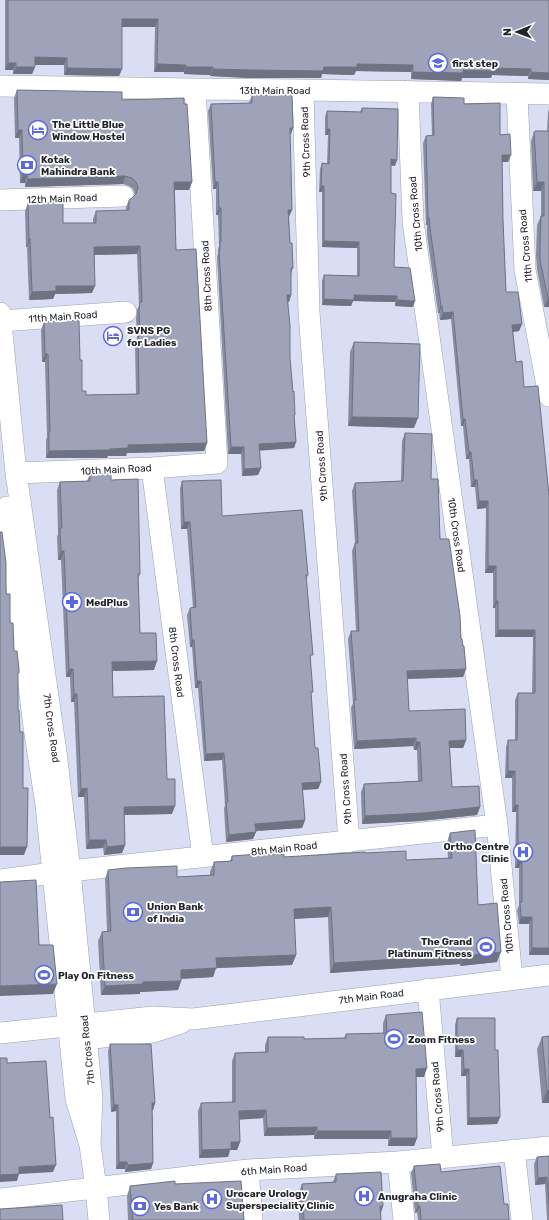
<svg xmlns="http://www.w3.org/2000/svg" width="549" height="1220" font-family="Rubik,sans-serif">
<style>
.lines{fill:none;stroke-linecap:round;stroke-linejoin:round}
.minor-casing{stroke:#9ba0b6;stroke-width:22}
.minor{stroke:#fff;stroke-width:21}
.wall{fill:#888c9f}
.shaded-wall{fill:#6f7282}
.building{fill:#9ea3b9;stroke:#6f7282}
.labels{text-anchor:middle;stroke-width:3.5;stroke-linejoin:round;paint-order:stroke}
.poi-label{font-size:10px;font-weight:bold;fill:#23252e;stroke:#fff;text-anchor:start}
.street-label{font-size:10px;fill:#23252e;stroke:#fff}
</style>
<rect width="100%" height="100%" fill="#d9def5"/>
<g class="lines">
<defs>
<path id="minor" d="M0,86L195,89L303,90L549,94
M303,90L309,312L349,842
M408,91L413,221L497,825L512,979
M517,94L525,270L549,396
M0,200L123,196
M0,313L16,473L56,752L70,871L92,1098L90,1145
M1,321L126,312
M152,468L203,857
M16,473L152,468L217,463L195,89
M7,507L34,727L46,805L76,1099L90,1145L96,1188L99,1220
M70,871L497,825
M0,880L53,873
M428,989L443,1158
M0,1033L153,1017L193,1019L549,975
M73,1040L153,1032L181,1023
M514,1150L522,1220
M398,1162L404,1220
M248,1170L252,1220
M0,1199L248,1170L398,1162L549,1147"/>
</defs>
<!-- minor casing -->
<use href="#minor" class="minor-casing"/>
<!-- minor -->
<use href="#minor" class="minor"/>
</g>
<!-- wall -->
<path class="wall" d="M5,0H549V80L528,79V76L492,75L491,78H462L461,81L411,79V72L356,71L354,75L322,74L321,78H249L210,76V75L184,74V72H154L155,27H122V69L119,76L64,75V65H35V67L32,74H13V70H5Z
M17,90L122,100L184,104L192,182L189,190H175L176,250L207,443L204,451L127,453L126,456H108L107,458H46V440L47,437L45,362H42L41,330L44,322L80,360L82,391L86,395L136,394L135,344L137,339L136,318L137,310L139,306L137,254L94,255L92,293L55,294L53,299L29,300L27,247H26L25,211L28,203L63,223H93V219L96,211H126V207L129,200L132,198L135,195L133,189L129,186L123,184L25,187V183H20L19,138H15L14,98Z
M252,95L291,134H290L289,217L290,243L293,268L291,274V295L289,302H288L290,358L296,442L294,448L259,450L261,468L258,475L242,476L241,454H228L217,257L218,254V249L219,246L218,215H216V189H213L208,111L211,104L249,103Z
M433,97L464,104L500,135L511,155L508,162H502L503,220L506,292L522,324L519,331L513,332L516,362L524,387L538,386L549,955H529V924H519L517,910L519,905V868H515L516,812H512V778H505L506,747L508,740H515V700L518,693H532L533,637H495V608H493V573H485L486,508L477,509L475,487H471L469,459H466L463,426H461L451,319L440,320L439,313H438L427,235V225H426L423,143L426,136H432L431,104Z
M362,108L395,166L391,165V193L394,267L413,307L395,306V302L353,301L351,306L322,305V281L324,275L357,276V248L322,247V192H319L320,169L322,163L327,164L328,135H325V117L327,111L360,112Z
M549,109V307H544L537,269L536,255L537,225L541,216V191H533L531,141L534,132L547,131L548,112Z
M354,342L414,428L348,426L350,352Z
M405,433L431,479L440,539L461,639L463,646L466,669L463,677L407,679L409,711L466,740L463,748H450L452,787L480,807L477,815L420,821L362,824L361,792L364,784L418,781L417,750H414L413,746L354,749L351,708L353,703L348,639L351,631H356L352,551L355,543L352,491L355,483L401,481L402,441Z
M90,474L111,480L140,574L138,579L140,633L154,670L113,671V697L167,779L172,814L124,815L125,845L122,853L104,855L103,848L86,849L84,797H78L74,702H71L70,677H66L61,560H58L57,537L58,534L57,490L60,482L87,481Z
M182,481L222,516L308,575L306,580L311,660V697L315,748L321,782L318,789L302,790L305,820L302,828L256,831L253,839L226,842L224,809L225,805L222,760L204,761L198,688H195L192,647H190L187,615L190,608H193L187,529H181L180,489Z
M450,833L478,905L497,962L460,966V964L330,973L328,917L294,919L296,955L292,965L216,968L213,977L181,979V981L178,990L140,992V994L101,995L98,941L102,932L107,931L105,879L108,870L177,877L210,875V872L214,862L230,861L232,856L258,855L284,857L365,853L406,860L448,858L447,842Z
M386,1015L424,1077H416L417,1138L414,1146H388V1139H314V1135L264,1136L263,1118L239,1119L240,1142L237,1150H230L228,1157L199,1158L198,1111L201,1103L232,1102V1061L235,1053L265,1052V1045L268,1037L304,1039L344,1038L346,1034H383V1023Z
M457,1018L495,1050L500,1117L497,1124L467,1125L466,1076H461V1057H455V1025Z
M549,1036V1103H542L537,1049L542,1037Z
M110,1044L155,1103L153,1110H152L153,1163L151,1169L125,1172V1169H116V1111L111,1112L108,1051Z
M549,1156V1220H547L545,1184L535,1185L534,1164L537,1157Z
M414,1166L441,1172L504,1204L509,1220H418L417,1212L415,1213L411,1173Z
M336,1174L383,1206L381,1213V1220H299L298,1195L302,1184L333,1182Z
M175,1184L244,1220H128L127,1196L130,1186Z"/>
<!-- shaded-wall -->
<path class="shaded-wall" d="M122,19H158L155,27H120Z
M35,57L67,58L64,65H32Z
M8,63H16L13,70H5Z
M157,64L186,65L184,72H154Z
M357,64L413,65L411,72L356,71L354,75L322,74L321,78H249L210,76L213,69L324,67Z
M16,67H35L32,74H13Z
M186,67H213L210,75L184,74Z
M67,68L122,69L119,76L64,75Z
M493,68L531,69L528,76L492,75L491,78H462L461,81L411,79L413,72L463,70Z
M531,72L549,73V80L528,79Z
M290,128H293L291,134H288Z
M327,129H330L328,135H325Z
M18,130H22L19,138H15Z
M502,155H511L508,162H499Z
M391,159L397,160L395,166L389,165Z
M23,175H27L25,183H20Z
M125,176L123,184L25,187L28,179Z
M174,182H192L189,190H172Z
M215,182H218L216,189H213Z
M537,182H544L541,191H533Z
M321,186H324L322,192H319Z
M219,208H221L218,215H216Z
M288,210H292L289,217H286Z
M428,218H429L427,225H426Z
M29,239H30L27,247H26Z
M324,241L359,242L357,248L322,247Z
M140,246L137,254L91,255L94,247Z
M56,286H95L92,293L55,294L53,299L29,300L32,292Z
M287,295H291L289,302H285Z
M354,295L397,296L395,302L353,301L351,306L322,305L324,299Z
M548,298H549V307H544Z
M397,300L415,301L413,307L395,306Z
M441,306H442L439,313H438Z
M453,312L451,319L440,320L443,313Z
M522,324L519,331L510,332L512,325Z
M45,354H48L45,362H42Z
M352,417L418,418L414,428L348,426Z
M463,419H465L463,426H461Z
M296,442L294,448L256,451L259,444Z
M207,443L204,451L127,453L126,456H108L107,458H46L49,451L110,449L128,445Z
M231,447H244L241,454H228Z
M469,452H471L469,459H466Z
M261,468L258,475L242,476L244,469Z
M474,480H477L475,487H471Z
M479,501H488L486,508L477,509Z
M184,522H190L187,529H181Z
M61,551H64L61,560H58Z
M488,566H496L493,573H485Z
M496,601H498L495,608H493Z
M498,630H535L533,637H495Z
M192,640H194L192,647H190Z
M157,661L154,670L109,671L112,662Z
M69,669H73L70,677H66Z
M466,669L463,677L404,679L407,671Z
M197,681H201L198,688H195Z
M74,694H77L74,702H71Z
M416,738L413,746L354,749L357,741Z
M466,740L463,748H446L449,741Z
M416,742H420L417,750H414Z
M224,753L222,760L204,761L206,754Z
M508,771H515L512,778H505Z
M321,782L318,789L299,790L302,783Z
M87,788L84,797H78L81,789Z
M515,805H518L516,812H512Z
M175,806L172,814L121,815L124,807Z
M480,807L477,815L420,821L362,824L365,816Z
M305,820L302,828L253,831L255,824Z
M256,832L253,839L226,842L229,835Z
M89,840H106L103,848L86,849Z
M125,845L122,853L104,855L107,847Z
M0,847H27L24,855H0Z
M518,861H522L519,868H515Z
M331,907L328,917L290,919L294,909Z
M521,917H532L529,924H519Z
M532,948H549V955H529Z
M501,952L497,962L460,966L464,956Z
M296,955L292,965L216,968L213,977L177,979L181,970L216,958Z
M464,955L460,964L330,973L334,963Z
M181,981L178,990L140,992V994L101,995L105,986L143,982Z
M57,984L53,994L0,996V986Z
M457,1050H463L461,1057H455Z
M427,1068L424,1077H413L416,1069Z
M464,1069H469L466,1076H461Z
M547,1091H549V1103H542Z
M152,1103H155L153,1110H150Z
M114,1105H118L116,1111L111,1112Z
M266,1110L263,1118L236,1120L239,1111Z
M500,1117L497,1124L467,1125L469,1118Z
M317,1127L314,1135L264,1136L267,1128Z
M317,1131H391L388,1139H314Z
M391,1138H417L414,1146H388Z
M231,1142H240L237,1150H230L228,1157L199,1158L202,1150Z
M119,1162H127L125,1169H116Z
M153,1163L151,1169L125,1172L128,1165Z
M56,1165L53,1172L19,1174L17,1181L0,1182V1175L19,1167Z
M547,1177L545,1184L535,1185L538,1178Z
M380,1206H383L379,1217Z
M418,1206H420L417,1212L415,1213Z"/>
<!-- building -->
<path class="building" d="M8,0H549V73L531,72V69L493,68V71L463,70V73L413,72V65L357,64V67H324L323,71L251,70L213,69V67H186V65L157,64L158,19H122V69L67,68V58L35,57V67H16V63H8Z
M17,90L122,92V100L184,98V104H187L192,182H174L176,250L196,249L207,443L128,445V448L110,449V450L49,451V432H50L48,354H45L44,322L79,320L80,360H82V391H86V395L139,394L138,336H140L139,310L140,302H142L140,246L94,247L95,286H56V291L32,292L30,239H29L28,203L63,202V223H96V211L129,210V200L132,198L136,194L138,187L136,182L132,178L125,176L28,179L27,175H23L22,130H18Z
M252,95H292L293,128H290L292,210H288L290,243H292L293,268H291V295H287L290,326V358L293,392L294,391L295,415H294L296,442L259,444L261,468L244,469V447H231L219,250H220V242H221V208H219L218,182H215L211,104L252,103Z
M433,97L464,98V104L500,103V135L510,134L511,155H502L503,220L506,292H518L522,324L512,325L516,362L522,361L524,387L538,386L549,495V948H532V917H521L520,902H522V861H518V805H515V771H508V740H517L518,693H535V630H498V601H496V566H488V501H479L477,480H474L471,452H469L465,419H463L453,312L443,313L442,306H441L430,228L429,218H428V216L426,136L434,135Z
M362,108L398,109L397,160L391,159V193L396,194L394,267L410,268L415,301L397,300V296L354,295V300L324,299V275L359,276V242L324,241V186H321L322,163L329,164L330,129H327V111L362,112Z
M535,131H549V298H548L540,260V246L541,216H544V182H537L534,132Z
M354,342L420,344L418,418L352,417Z
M405,433L432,434L431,479H438L440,539H449L460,616L461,639H462L463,646H464L466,669L407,671L409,711L465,709L466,740L449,741L452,787L479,786L480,807L423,813L365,816L364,784L422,781L420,742H416V738L357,741L354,700H356L351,631H359L355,543H358L355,483L403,481Z
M111,473V480L138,479L140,574H138L140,633H156L157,661L112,662L113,697L164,696L167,779H175V806L124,807L125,845L107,847L106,840H89L87,788L81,789L77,694H74L73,669H69L64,551H61L60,528H62L60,482L90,481V474Z
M221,480L222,516L302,510L308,575H306L313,655H310L313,692H311L315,748H318L321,782L302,783L305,820L255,824L256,832L229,835L226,802H228L224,753L206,754L201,681H197L194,640H192L190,608L196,607L190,522H184L182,481Z
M0,532H2L6,563V594H10V623H13L14,651H17L19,669V673H18V710H19L20,732H23V788H28L27,847H0Z
M475,830L478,905L497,903L501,952L464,956V955L334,963L331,907L294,909L296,955L216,958L217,968L181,970V981L143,982V984L105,986L102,932L111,931L108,870L126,868L177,866V877L214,875V862L232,861V856L258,854V855L284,854V857L365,852V853L406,851V860L452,858L450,833Z
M36,880L39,945H53L57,984L0,986V882Z
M422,1012L427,1068L416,1069L417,1138H391V1131H317V1127L267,1128L266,1110L239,1111L240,1142H231V1149L202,1150L201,1103L235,1102V1053L268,1052V1037H304V1039L346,1038V1034L387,1033L386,1015Z
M457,1018H495V1050H498L500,1117L469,1118V1069H464L463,1050H457Z
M549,1036V1091H547L542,1037Z
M110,1044H151L155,1103H152L153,1163L128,1165L127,1162H119L118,1105H114Z
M0,1058H7V1063L46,1061L50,1118L53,1117L56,1165L19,1167V1174L0,1175Z
M549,1156V1204L547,1177L538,1178L537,1157Z
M440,1164L441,1172L500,1166L504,1204H508L509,1220H421L420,1206H418L414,1166Z
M381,1172L383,1206H380L381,1220H304L302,1184L336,1182V1174Z
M175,1181V1184L241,1181L244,1220H133L130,1186Z
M62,1205L63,1220H0V1209Z"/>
<!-- icons -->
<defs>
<symbol id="school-ring" viewBox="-11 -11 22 22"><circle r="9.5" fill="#fff" stroke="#5c68e0" stroke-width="1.5"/><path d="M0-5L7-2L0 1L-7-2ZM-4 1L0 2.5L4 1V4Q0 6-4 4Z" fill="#5c68e0"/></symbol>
<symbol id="hotel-ring" viewBox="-11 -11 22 22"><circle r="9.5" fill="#fff" stroke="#5c68e0" stroke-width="1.5"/><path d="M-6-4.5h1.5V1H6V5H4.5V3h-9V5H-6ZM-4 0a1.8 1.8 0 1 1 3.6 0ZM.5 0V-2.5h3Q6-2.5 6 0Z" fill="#5c68e0"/></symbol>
<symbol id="bank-ring" viewBox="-11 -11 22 22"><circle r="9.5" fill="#fff" stroke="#5c68e0" stroke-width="1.5"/><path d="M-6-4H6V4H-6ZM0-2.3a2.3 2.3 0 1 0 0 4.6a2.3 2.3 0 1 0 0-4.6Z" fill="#5c68e0"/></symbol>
<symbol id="pharmacy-ring" viewBox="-11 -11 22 22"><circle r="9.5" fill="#fff" stroke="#5c68e0" stroke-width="1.5"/><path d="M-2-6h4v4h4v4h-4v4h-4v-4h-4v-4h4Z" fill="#5c68e0"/></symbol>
<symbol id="hospital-ring" viewBox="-11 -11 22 22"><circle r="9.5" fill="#fff" stroke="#5c68e0" stroke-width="1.5"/><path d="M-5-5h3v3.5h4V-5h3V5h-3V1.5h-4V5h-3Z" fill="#5c68e0"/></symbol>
<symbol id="stadium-ring" viewBox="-11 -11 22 22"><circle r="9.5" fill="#fff" stroke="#5c68e0" stroke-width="1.5"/><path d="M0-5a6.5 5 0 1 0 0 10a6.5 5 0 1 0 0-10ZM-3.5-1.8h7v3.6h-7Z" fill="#5c68e0"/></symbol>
</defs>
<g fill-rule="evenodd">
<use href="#school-ring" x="427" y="52" width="22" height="22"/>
<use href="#hotel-ring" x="27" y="119" width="22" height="22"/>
<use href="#bank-ring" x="16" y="154" width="22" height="22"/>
<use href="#hotel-ring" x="102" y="325" width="22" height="22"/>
<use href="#pharmacy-ring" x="61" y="591" width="22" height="22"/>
<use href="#hospital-ring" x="512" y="841" width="22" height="22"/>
<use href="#bank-ring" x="122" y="901" width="22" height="22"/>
<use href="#stadium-ring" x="475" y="936" width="22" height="22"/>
<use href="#stadium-ring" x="33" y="964" width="22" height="22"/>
<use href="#stadium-ring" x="383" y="1028" width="22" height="22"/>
<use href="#hospital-ring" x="353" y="1185" width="22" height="22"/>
<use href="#hospital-ring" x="201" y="1188" width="22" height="22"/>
<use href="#bank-ring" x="129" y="1195" width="22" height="22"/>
</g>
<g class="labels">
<!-- poi labels -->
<g class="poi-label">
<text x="452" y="67">first step</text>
<text x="52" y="128">The Little Blue<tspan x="52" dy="12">Window Hostel</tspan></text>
<text x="41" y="163">Kotak<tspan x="41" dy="12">Mahindra Bank</tspan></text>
<text x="127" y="334">SVNS PG<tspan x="127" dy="12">for Ladies</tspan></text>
<text x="86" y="606">MedPlus</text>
<text x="509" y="850" text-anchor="end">Ortho Centre<tspan x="509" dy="12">Clinic</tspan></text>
<text x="147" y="910">Union Bank<tspan x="147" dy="12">of India</tspan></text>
<text x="472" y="945" text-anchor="end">The Grand<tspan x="472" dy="12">Platinum Fitness</tspan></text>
<text x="58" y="979">Play On Fitness</text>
<text x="408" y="1043">Zoom Fitness</text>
<text x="226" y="1197">Urocare Urology<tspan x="226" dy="12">Superspeciality Clinic</tspan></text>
<text x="378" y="1200">Anugraha Clinic</text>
<text x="154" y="1210">Yes Bank</text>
</g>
<!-- street labels -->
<g class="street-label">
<text x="275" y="94">13th Main Road</text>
<text transform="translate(305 142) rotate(-92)" y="4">9th Cross Road</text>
<text transform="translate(62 198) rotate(-2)" y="4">12th Main Road</text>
<text transform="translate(415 214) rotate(-95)" y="4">10th Cross Road</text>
<text transform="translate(525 246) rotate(-95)" y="4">11th Cross Road</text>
<text transform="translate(206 276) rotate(-93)" y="4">8th Cross Road</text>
<text transform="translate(63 316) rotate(-4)" y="4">11th Main Road</text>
<text transform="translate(321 466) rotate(-94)" y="4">9th Cross Road</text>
<text transform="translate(116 469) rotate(-3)" y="4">10th Main Road</text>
<text transform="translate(457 535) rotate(82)" y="4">10th Cross Road</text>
<text transform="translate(177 662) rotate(83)" y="4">8th Cross Road</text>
<text transform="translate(52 728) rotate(82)" y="4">7th Cross Road</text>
<text transform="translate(345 789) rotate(-94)" y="4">9th Cross Road</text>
<text transform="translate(284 848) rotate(-6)" y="4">8th Main Road</text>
<text transform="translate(506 916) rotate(-95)" y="4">10th Cross Road</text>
<text transform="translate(371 996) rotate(-7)" y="4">7th Main Road</text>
<text transform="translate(87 1050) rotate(-96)" y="4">7th Cross Road</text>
<text transform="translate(437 1097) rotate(-95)" y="4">9th Cross Road</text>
<text transform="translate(274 1169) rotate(-4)" y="4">6th Main Road</text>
</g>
</g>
<!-- north arrow -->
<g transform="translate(517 32) rotate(269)" stroke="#ffffff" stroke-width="3" paint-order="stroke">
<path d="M0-3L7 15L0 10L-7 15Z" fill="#23252e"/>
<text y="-6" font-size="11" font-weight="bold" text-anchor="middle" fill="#23252e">N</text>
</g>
</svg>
